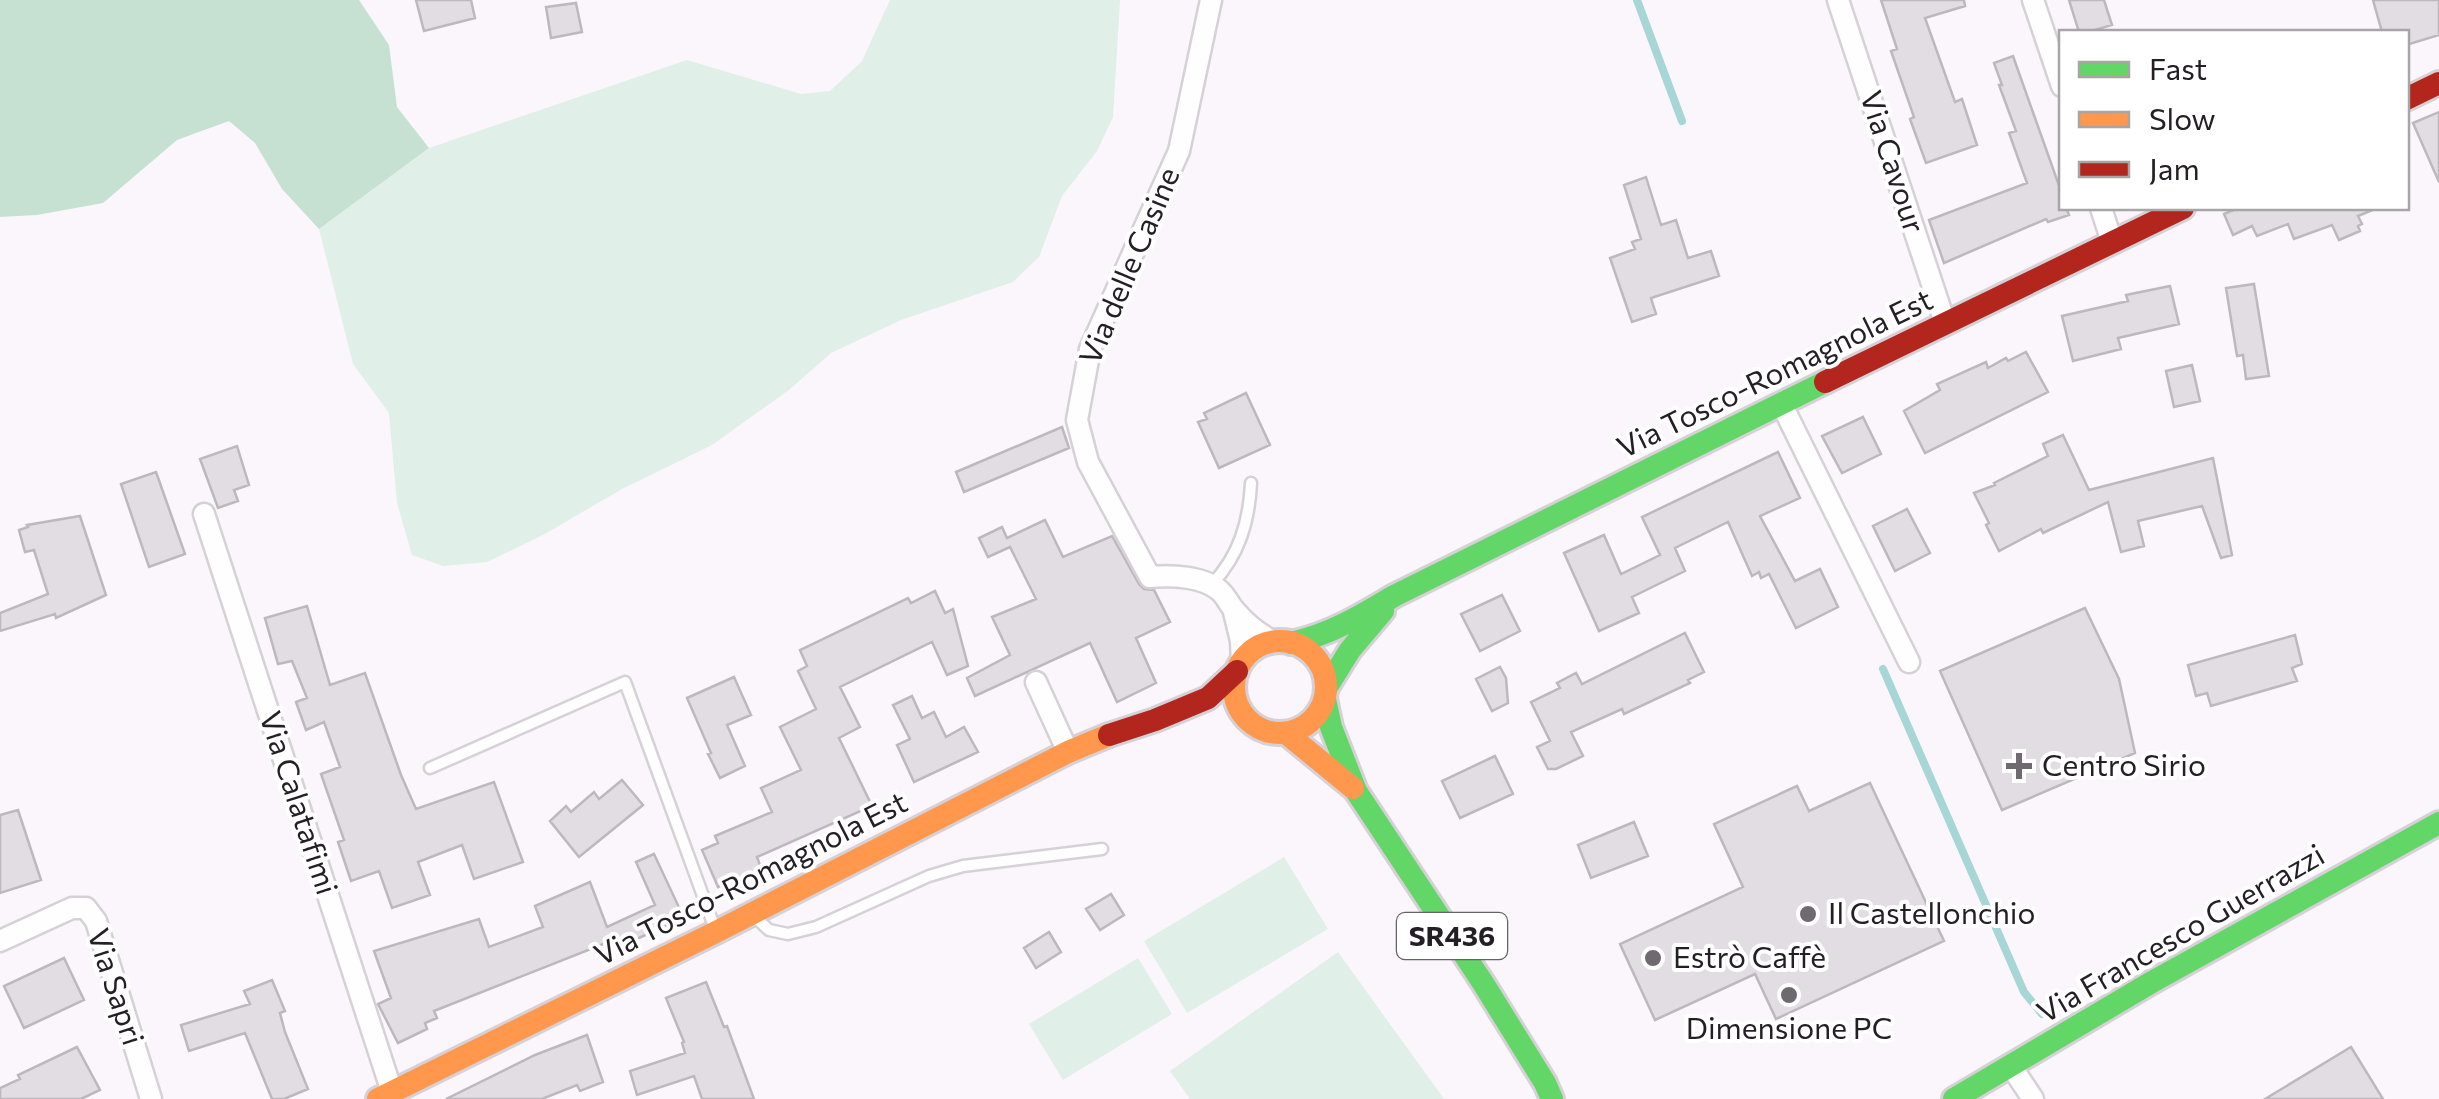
<svg xmlns="http://www.w3.org/2000/svg" width="2439" height="1099" font-family="Commissioner,sans-serif">
<style>
.green{fill:#e0efe7}
.forest{fill:#c6e1d2}
.lines{fill:none;stroke-linecap:round;stroke-linejoin:round}
.stream{stroke:#a7d6d7;stroke-width:8}
.building{fill:#e2dde2;stroke:#bdb8bd;stroke-width:2.5}
.lane-casing{stroke:#d6d1d6;stroke-width:15}
.street-casing{stroke:#d6d1d6;stroke-width:25}
.fast-casing{stroke:#d6d1d6;stroke-width:28}
.slow-casing{stroke:#d6d1d6;stroke-width:28}
.jam-casing{stroke:#d6d1d6;stroke-width:28}
.lane{stroke:#fefefe;stroke-width:10}
.street{stroke:#fefefe;stroke-width:20}
.fast{stroke:#63d668;stroke-width:22}
.slow{stroke:#ff974d;stroke-width:22}
.jam{stroke:#b3261e;stroke-width:22}
.poi-dot{fill:#6f6a70;stroke:#fff;stroke-width:4}
.labels{text-anchor:middle;stroke-width:8;stroke-linejoin:round;paint-order:stroke}
.shield{fill:#fff;stroke:#666266;stroke-width:2.5}
.shield-label{font-size:28px;font-weight:bold;fill:#241e25}
.street-label{font-size:30px;fill:#241e25;stroke:#fff}
.poi-label{font-size:30px;fill:#241e25;stroke:#fff;text-anchor:start}
</style>
<rect width="100%" height="100%" fill="#fbf6fb"/>
<!-- green -->
<path class="green" d="M890,0H1120L1113,117L1097,151L1062,196L1039,257L1013,282L901,320L831,353L789,390L712,445L622,489L543,535L487,562L443,566L412,555L397,503L389,413L353,364L319,229L429,148L687,60L801,94L830,91L862,61Z
M1284,857L1328,929L1187,1013L1144,941Z
M1338,952L1444,1099H1190L1170,1071Z
M1138,958L1172,1014L1063,1080L1029,1024Z"/>
<!-- forest -->
<path class="forest" d="M0,0H359L389,45L397,107L429,148L319,229L282,189L255,143L229,121L177,140L103,203L37,215L0,217Z"/>
<g class="lines">
<!-- stream -->
<path class="stream" d="M1637,0L1682,121
M1883,669L2024,992L2042,1014"/>
</g>
<!-- building -->
<path class="building" d="M416,0H471L475,18L424,31Z
M1881,0H1964L1965,6L1925,18L1955,102L1962,99L1977,145L1926,163L1910,119L1914,117L1891,51L1897,49Z
M2069,0H2104L2112,25L2088,32H2079Z
M2373,0H2439V35L2406,45V32H2382Z
M576,3L582,32L551,38L546,7Z
M2013,56L2062,194V208H2066L2069,215L2048,222L2046,219L1944,263L1929,220L2027,183L2009,133L2016,131L1999,85H2002L1994,63Z
M2439,112V182L2413,123Z
M1646,177L1661,225L1676,220L1688,258L1711,251L1719,276L1651,298L1656,314L1632,322L1610,258L1635,249L1632,242L1641,239L1624,185Z
M2238,208H2373V210L2358,216L2362,224L2358,226L2360,231L2339,240L2332,225L2294,239L2288,224L2257,236L2252,226L2233,235L2224,214Z
M2254,284L2269,376L2246,379L2243,355L2237,356L2226,288Z
M2170,286L2179,324L2118,338L2121,349L2073,361L2062,316L2128,301L2126,295Z
M2026,352L2048,392L1925,453L1904,411L1940,390L1937,384L1986,362L1988,368L2006,358L2008,361Z
M2192,365L2200,401L2174,407L2166,371Z
M1246,393L1270,445L1219,468L1198,422L1207,419L1204,413Z
M1863,417L1881,454L1842,473L1822,436Z
M1062,427L1069,448L964,492L956,472Z
M2063,435L2089,490L2213,458L2232,555L2221,558L2202,506L2138,521L2144,546L2121,552L2108,502L2043,533L2041,529L1999,551L1986,525L1989,523L1974,493L1995,485L1994,483L2048,456L2043,444Z
M237,446L249,485L234,490L238,501L218,508L200,459Z
M1778,452L1800,498L1760,516L1795,581L1820,569L1838,607L1796,628L1769,574L1761,578L1759,572L1752,576L1728,522L1675,548L1685,571L1632,597L1639,613L1599,631L1564,553L1604,535L1621,574L1660,555L1642,517Z
M156,472L185,554L149,567L121,484Z
M1907,509L1930,553L1895,571L1873,526Z
M80,516L106,595L56,618L55,614L0,631V613L48,594L34,550L25,552L19,530L28,527L27,525Z
M1045,520L1063,557L1112,536L1139,584L1144,589L1154,590L1170,622L1136,638L1156,683L1117,702L1090,643L975,696L967,678L1010,655L992,617L1036,599L1010,547L988,557L979,538L1002,527L1007,538Z
M935,591L945,613L953,609L968,666L947,675L932,642L840,687L860,727L839,738L872,806L757,857L761,868L718,887L702,850L718,843L715,836L772,812L761,788L801,770L780,727L816,709L798,671L807,666L800,650L908,598L911,603Z
M1502,595L1520,631L1480,651L1461,614Z
M307,606L330,685L365,673L401,775L416,809L494,782L523,862L474,879L462,845L418,862L430,895L392,908L379,871L351,881L338,842L344,840L321,774L340,767L324,722L306,730L296,702L307,698L292,661L278,664L265,618Z
M2085,608L2119,679L2135,753L2002,810L1940,671Z
M1685,633L1704,672L1688,680L1690,683L1624,714L1622,709L1571,732L1583,756L1556,769H1548L1537,747L1550,741L1531,702L1560,688L1557,683L1576,673L1582,684Z
M2295,635L2302,664L2292,668L2297,681L2211,706L2207,693L2196,696L2188,665Z
M1500,667L1506,678L1508,703L1492,711L1476,679Z
M734,677L751,715L727,725L745,766L720,778L708,754L711,753L687,698Z
M912,696L922,718L934,712L946,737L964,727L978,752L914,782L897,745L910,739L893,705Z
M1495,756L1513,794L1460,818L1442,781Z
M622,780L643,805L579,857L550,821L566,806L571,812L594,792L599,799Z
M1870,783L1944,941L1776,1019L1755,974L1655,1020L1620,944L1743,887L1714,824L1797,786L1809,811Z
M18,810L41,880L0,893V815Z
M1634,822L1648,856L1591,878L1578,845Z
M654,854L684,918L614,949L611,941L434,1011L437,1018L425,1023L427,1029L398,1043L378,1004L391,998L374,951L479,919L489,947L543,927L535,906L590,882L607,927L655,905L636,862Z
M1111,894L1124,915L1100,930L1086,909Z
M1049,932L1061,952L1036,968L1024,948Z
M64,958L84,1000L24,1028L4,986Z
M272,980L285,1011L280,1013L285,1032L308,1089L284,1099H272L245,1033L189,1051L181,1025L250,1004L244,991Z
M706,982L724,1027L727,1026L754,1099H702L694,1076L637,1095L630,1071L685,1053L682,1043L684,1042L666,998Z
M587,1035L603,1082L580,1091L577,1085L542,1099H446L535,1055Z
M77,1047L100,1090L81,1099H0V1088L20,1079L18,1075Z
M2351,1047L2383,1099H2265Z"/>
<g class="lines">
<defs>
<path id="lane" d="M1212,584C1239,556 1249,522 1251,483
M430,768L625,682L714,926
M755,917L769,930L788,934L816,927L929,876L963,866L1102,849"/>
<path id="street" d="M1211,0L1179,151L1090,349L1077,420L1088,462L1150,577C1171,575 1205,576 1221,592C1227,598 1230,606 1236,612C1247,625 1259,634 1274,642
M1838,0L1945,323
M2033,0L2062,86
M2101,208L2112,242
M1781,403L1909,662
M204,514L392,1092
M1234,612L1241,641L1242,662
M1036,682L1068,752
M0,941L72,908H86L96,921L151,1099
M2011,1066L2033,1099"/>
<path id="fast" d="M1291,643C1329,635 1361,616 1394,596L1825,382
M1327,687L1350,650L1383,611
M1325,699L1331,727L1356,791L1483,983L1545,1083L1552,1099
M1954,1099L2152,982L2439,823"/>
<path id="slow" d="M1234 687a46 46 0 1 1 92 0a46 46 0 1 1-92 0Z
M1286,733L1353,788
M378,1099L716,932L1068,752L1109,735"/>
<path id="jam" d="M2406,99L2439,83
M1825,382L2183,208
M1109,735L1155,720L1208,698L1237,671"/>
</defs>
<!-- lane casing -->
<use href="#lane" class="lane-casing"/>
<!-- street casing -->
<use href="#street" class="street-casing"/>
<!-- fast casing -->
<use href="#fast" class="fast-casing"/>
<!-- slow casing -->
<use href="#slow" class="slow-casing"/>
<!-- jam casing -->
<use href="#jam" class="jam-casing"/>
<!-- lane -->
<use href="#lane" class="lane"/>
<!-- street -->
<use href="#street" class="street"/>
<!-- fast -->
<use href="#fast" class="fast"/>
<!-- slow -->
<use href="#slow" class="slow"/>
<!-- jam -->
<use href="#jam" class="jam"/>
</g>
<!-- markers -->
<g class="poi-dot">
<path d="M2014 751h10v10h10v10h-10v10h-10v-10h-10v-10h10z"/>
<circle cx="1808" cy="914" r="10"/>
<circle cx="1653" cy="958" r="10"/>
<circle cx="1789" cy="995" r="10"/>
</g>
<g class="labels">
<!-- shield labels -->
<rect class="shield" x="1397" y="913" width="110" height="46" rx="8"/>
<g class="shield-label">
<text x="1452" y="946">SR436</text>
</g>
<!-- street labels -->
<g class="street-label">
<text transform="translate(1892 162) rotate(72)" y="10">Via Cavour</text>
<text transform="translate(1130 266) rotate(-67)" y="10">Via delle Casine</text>
<text transform="translate(1775 374) rotate(-26)" y="10">Via Tosco-Romagnola Est</text>
<text transform="translate(298 803) rotate(72)" y="10">Via Calatafimi</text>
<text transform="translate(751 879) rotate(-27)" y="10">Via Tosco-Romagnola Est</text>
<text transform="translate(2181 934) rotate(-30)" y="10">Via Francesco Guerrazzi</text>
<text transform="translate(115 987) rotate(72)" y="10">Via Sapri</text>
</g>
<!-- poi labels -->
<g class="poi-label">
<text x="2042" y="776">Centro Sirio</text>
<text x="1828" y="924">Il Castellonchio</text>
<text x="1673" y="968">Estrò Caffè</text>
<text x="1789" y="1039" text-anchor="middle">Dimensione PC</text>
</g>
</g>
<!-- legend -->
<rect x="2059" y="30" width="350" height="180" fill="#ffffff" stroke="#a7a5a8" stroke-width="2.5"/>
<rect x="2079" y="62" width="50" height="15" fill="#63d668" stroke="#a7a5a8" stroke-width="2.5"/>
<text x="2149" y="80" font-size="30" fill="#241e25">Fast</text>
<rect x="2079" y="112" width="50" height="15" fill="#ff974d" stroke="#a7a5a8" stroke-width="2.5"/>
<text x="2149" y="130" font-size="30" fill="#241e25">Slow</text>
<rect x="2079" y="162" width="50" height="15" fill="#b3261e" stroke="#a7a5a8" stroke-width="2.5"/>
<text x="2149" y="180" font-size="30" fill="#241e25">Jam</text>
</svg>
